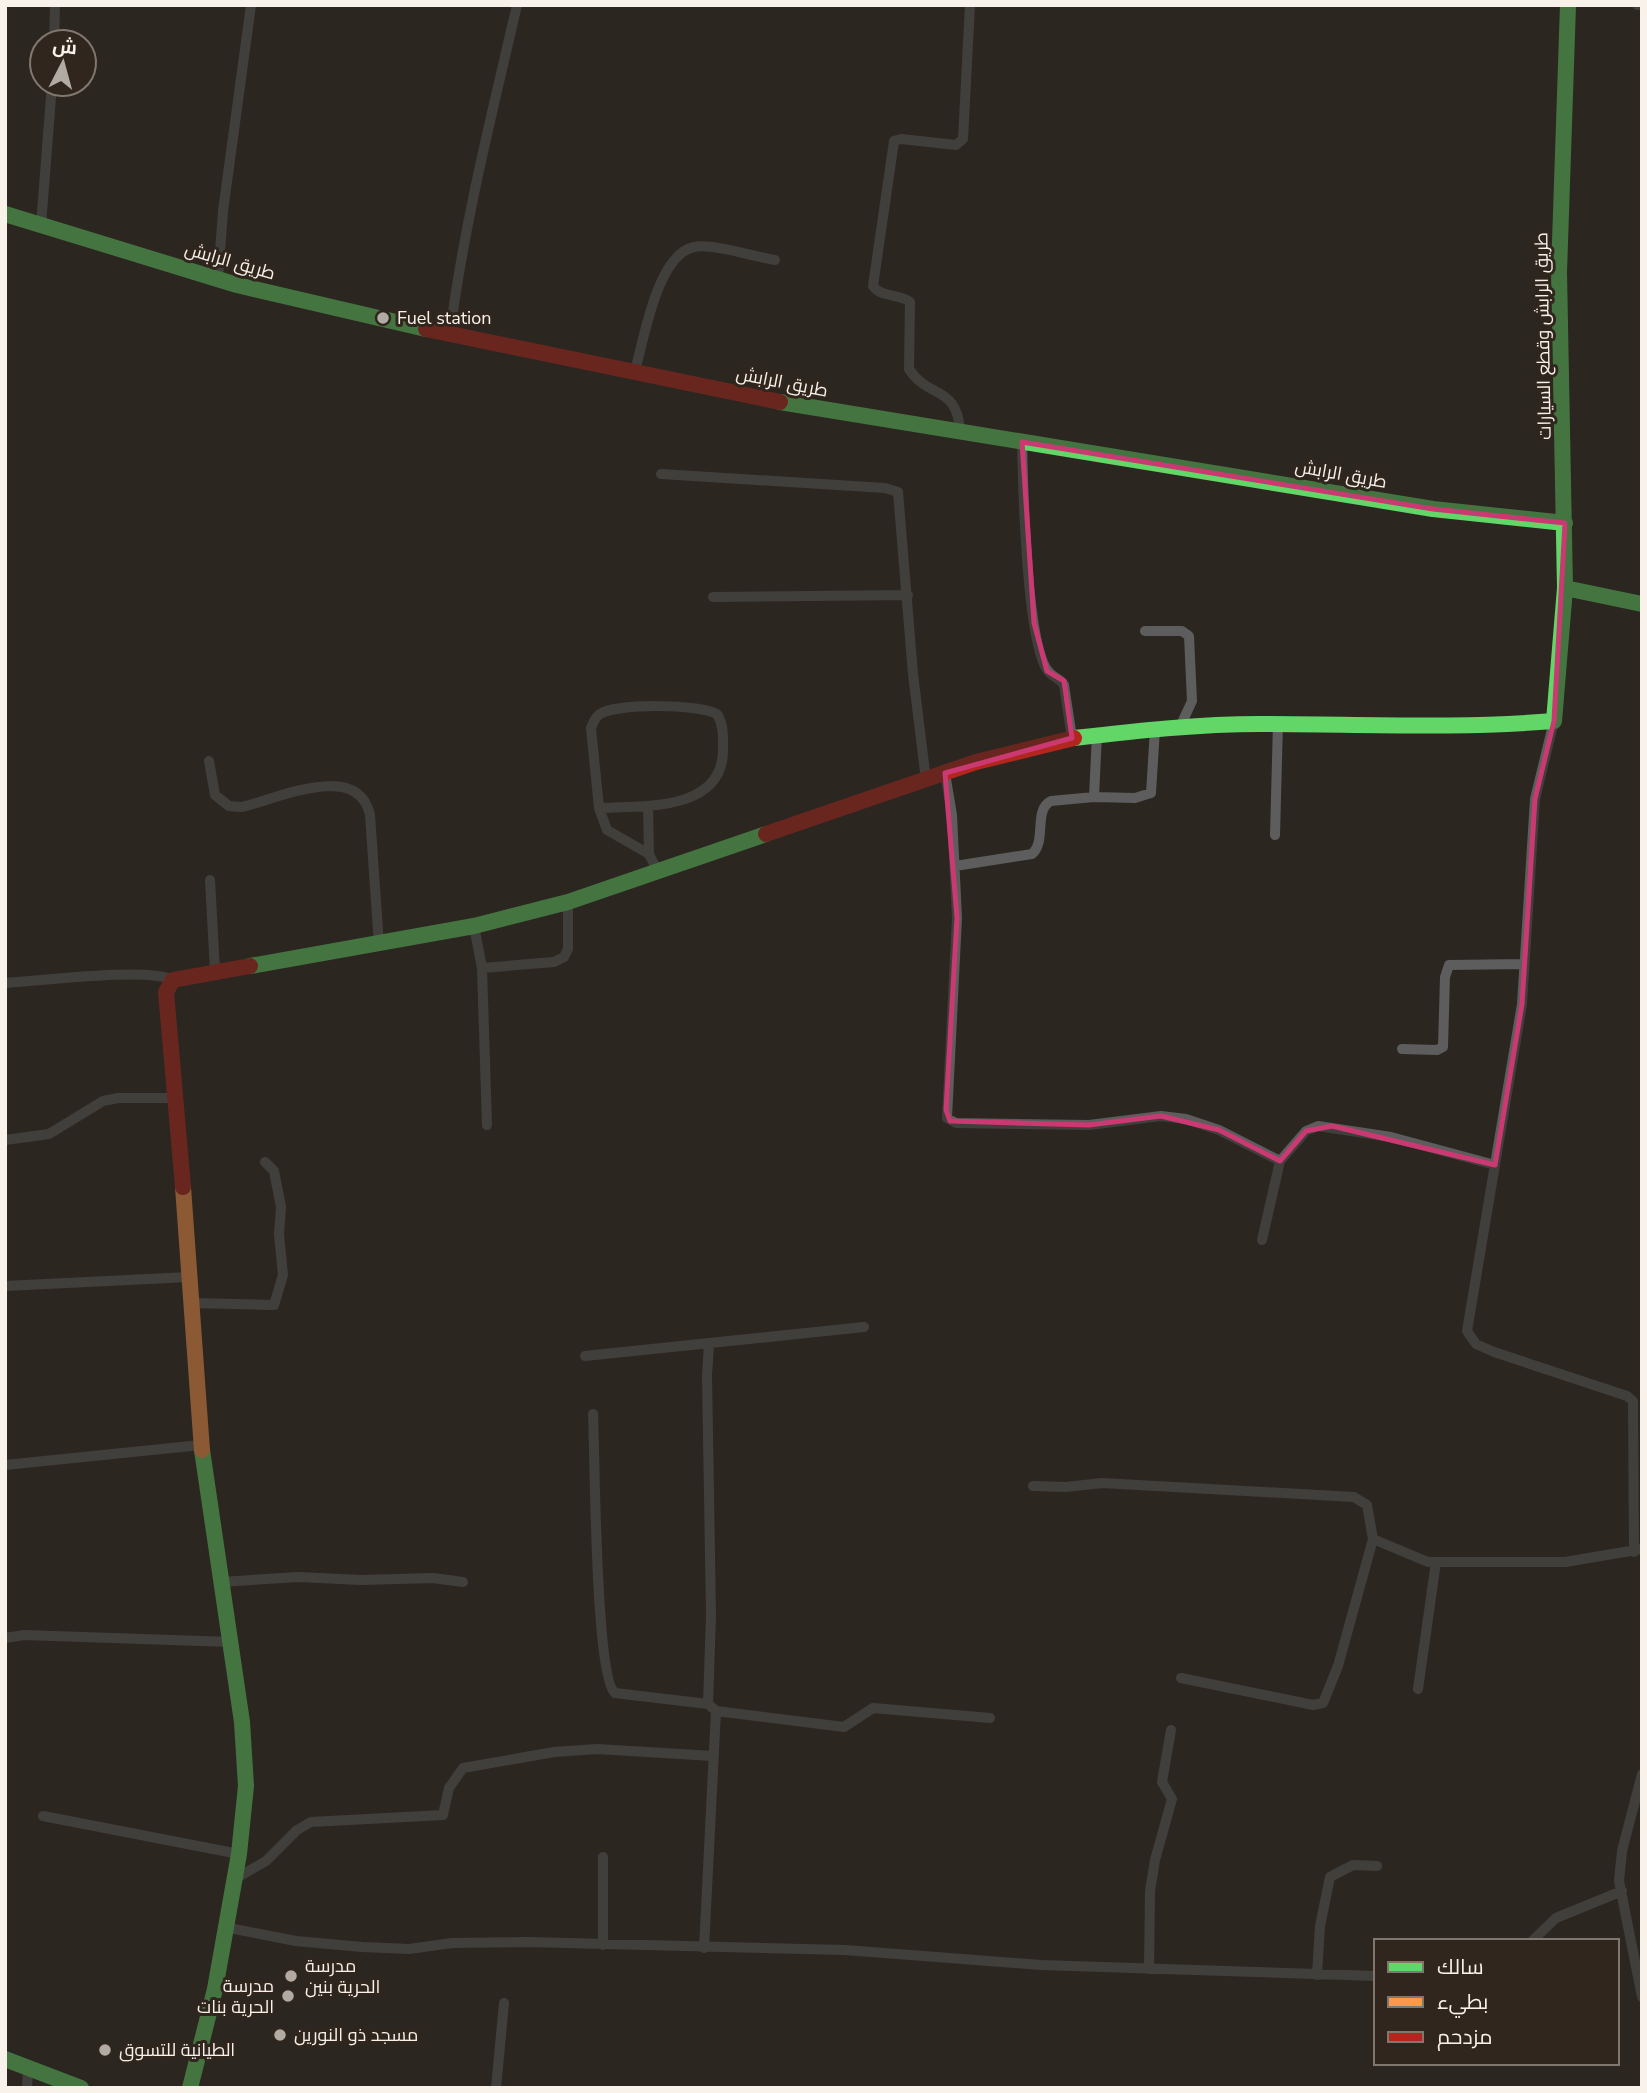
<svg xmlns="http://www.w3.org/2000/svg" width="1647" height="2093" font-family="'Nunito Sans',Cairo,sans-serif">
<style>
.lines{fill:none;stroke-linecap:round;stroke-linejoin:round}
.street{stroke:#5c5d5c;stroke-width:10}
.fast{stroke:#63d668;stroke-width:16}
.slow{stroke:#ff974d;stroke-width:16}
.jam{stroke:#b3261e;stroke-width:16}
.marked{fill:none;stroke:#ca3971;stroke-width:5;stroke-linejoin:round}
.poi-dot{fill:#b1aba4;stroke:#30261d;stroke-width:2.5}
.labels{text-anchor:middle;stroke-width:6;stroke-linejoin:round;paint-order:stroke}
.street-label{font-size:18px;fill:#f9f2eb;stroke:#30261d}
.poi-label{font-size:18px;fill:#f9f2eb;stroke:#30261d;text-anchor:start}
</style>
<rect width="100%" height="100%" fill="#2c2621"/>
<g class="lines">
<!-- street -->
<path class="street" d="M1637,5H1642
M54,42L55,5
M41,225L52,84
M218,279L223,211L251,5
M450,334C464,223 492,114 517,5
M635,371C644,339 657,255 694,247C713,243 755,257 775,260
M960,432C958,385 928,399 909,369L910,302C899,293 881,298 873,286L894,141L901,139L956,145L963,139L970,5
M1022,442C1023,483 1026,644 1048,671C1053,678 1060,678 1064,685L1072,738
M661,474L885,488L898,492L913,674L926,780
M713,597L908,595
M1145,631H1182L1189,636L1192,701L1180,727
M1554,721L1535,799L1522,1004L1467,1331L1476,1344L1494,1352L1627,1396L1633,1401L1634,1552
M209,761L215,795L229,806L242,807C277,799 358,760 370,815L379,945
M945,773L952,815L957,918L947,1118L956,1123L1089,1125L1161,1116L1186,1119L1219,1130L1280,1161
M1094,797L1097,734
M648,806L649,854
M599,808C641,806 722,812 723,751C723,738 724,725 717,714C699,704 618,703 600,714C595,717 593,723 591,728L599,808L607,830L649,854L658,872
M1275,835L1278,723
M955,866L1032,854C1047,841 1033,810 1051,801L1094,797L1135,798L1151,793L1155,729
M210,880L215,971
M474,926L482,968
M5,983C41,981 146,967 173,980
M1402,1049L1437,1050L1443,1047L1445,977L1449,965L1523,964
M487,1125L482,968L554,962L564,957L568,949V902
M5,1140L49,1134L103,1101L118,1098H175
M1262,1240L1280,1161L1306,1131L1318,1126L1391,1137L1495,1165
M5,1286L189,1277
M191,1303L274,1305L283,1275L279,1234L281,1207L274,1171L265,1162
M585,1356L864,1327
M593,1414C595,1452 595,1678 615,1693L708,1704L711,1615L707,1375L709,1344
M5,1465L201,1445
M1033,1486L1066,1487L1102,1483L1354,1497L1367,1505L1373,1539
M221,1582L298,1577L361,1580L433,1578L463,1582
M5,1638L24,1635L231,1642
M1181,1678L1313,1705L1323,1703L1338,1666L1373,1539L1428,1562H1565L1642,1549
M1418,1689L1436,1562
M708,1704L716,1711L844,1727L873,1708L990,1718
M1642,1774L1622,1851L1619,1881L1642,1997
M43,1816L239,1854
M603,1857V1945
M235,1879L266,1861L297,1830L311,1822L443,1815L449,1788L463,1768L554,1752L597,1749L713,1756
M224,1927L296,1941L362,1947L409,1949L452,1943L528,1942L845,1950L1041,1965L1376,1976
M1532,1941L1556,1918L1622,1891
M704,1948L716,1711
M1149,1969L1150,1891L1155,1860L1172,1799L1162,1782L1171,1730
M1317,1975L1320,1926L1330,1877L1353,1865L1377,1866
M27,2088L28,2068
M496,2088L504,2003"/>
<!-- fast -->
<path class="fast" d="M1568,5L1559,272L1565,588L1642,604
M5,214L237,285L426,329
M780,402L1433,509L1565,523
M1074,738C1136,731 1198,724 1260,724C1358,724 1456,729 1554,721L1565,588
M250,966L474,926L568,902L766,834
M5,2059L81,2088
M190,2088L215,1989L239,1854L246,1786L242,1722L202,1450"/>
<!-- slow -->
<path class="slow" d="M183,1187L202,1450"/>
<!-- jam -->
<path class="jam" d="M426,329L780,402
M766,834L976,762L1074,738
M183,1187L166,992L173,980L250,966"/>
</g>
<!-- marked area -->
<path d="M0 0H1647V2093H0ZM1022,442L1433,509L1565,523L1554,721L1535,799L1522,1004L1495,1165L1332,1126L1306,1131L1280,1161L1219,1130L1161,1116L1089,1125L950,1121L946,1110L957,918L945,773L1072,738L1064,681L1047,671L1034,623Z" fill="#2c2621" fill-opacity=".55" fill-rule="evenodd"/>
<path class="marked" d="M1022,442L1433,509L1565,523L1554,721L1535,799L1522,1004L1495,1165L1332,1126L1306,1131L1280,1161L1219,1130L1161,1116L1089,1125L950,1121L946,1110L957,918L945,773L1072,738L1064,681L1047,671L1034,623Z"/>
<!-- markers -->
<g class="poi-dot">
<circle cx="383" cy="318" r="7"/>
<circle cx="291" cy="1976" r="7"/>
<circle cx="288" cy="1996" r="7"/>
<circle cx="280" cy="2035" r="7"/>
<circle cx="105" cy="2050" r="7"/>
</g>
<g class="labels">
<!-- street labels -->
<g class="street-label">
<text transform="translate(230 261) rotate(16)" y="6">طريق الرابش</text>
<text transform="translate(1543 336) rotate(-91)" y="6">طريق الرابش وقطع السيارات</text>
<text transform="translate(782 382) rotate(11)" y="6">طريق الرابش</text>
<text transform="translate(1341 474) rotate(10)" y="6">طريق الرابش</text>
</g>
<!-- poi labels -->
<g class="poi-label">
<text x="397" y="324">Fuel station</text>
<text x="305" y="1972">مدرسة<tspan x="305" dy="21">الحرية بنين</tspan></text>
<text x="274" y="1992" text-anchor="end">مدرسة<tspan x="274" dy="21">الحرية بنات</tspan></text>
<text x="294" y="2041">مسجد ذو النورين</text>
<text x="119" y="2056">الطيانية للتسوق</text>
</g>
</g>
<!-- border -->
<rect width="1647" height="2093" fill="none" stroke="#f9f2eb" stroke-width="14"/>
<!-- legend -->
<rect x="1374" y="1939" width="245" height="126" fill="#30261d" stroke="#80786f" stroke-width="2"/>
<rect x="1388" y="1962" width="35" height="10" fill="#63d668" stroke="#80786f" stroke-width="2"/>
<text x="1437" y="1974" font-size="21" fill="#f9f2eb">سالك</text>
<rect x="1388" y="1997" width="35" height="10" fill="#ff974d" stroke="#80786f" stroke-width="2"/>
<text x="1437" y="2009" font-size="21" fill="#f9f2eb">بطيء</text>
<rect x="1388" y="2032" width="35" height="10" fill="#b3261e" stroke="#80786f" stroke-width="2"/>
<text x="1437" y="2044" font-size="21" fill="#f9f2eb">مزدحم</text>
<!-- north arrow -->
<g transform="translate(63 63) rotate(6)"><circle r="33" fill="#30261d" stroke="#80786f" stroke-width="2"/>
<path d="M0-5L12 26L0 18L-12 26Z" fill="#b1aba4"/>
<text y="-10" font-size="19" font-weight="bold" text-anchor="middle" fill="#f9f2eb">ش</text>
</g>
</svg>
